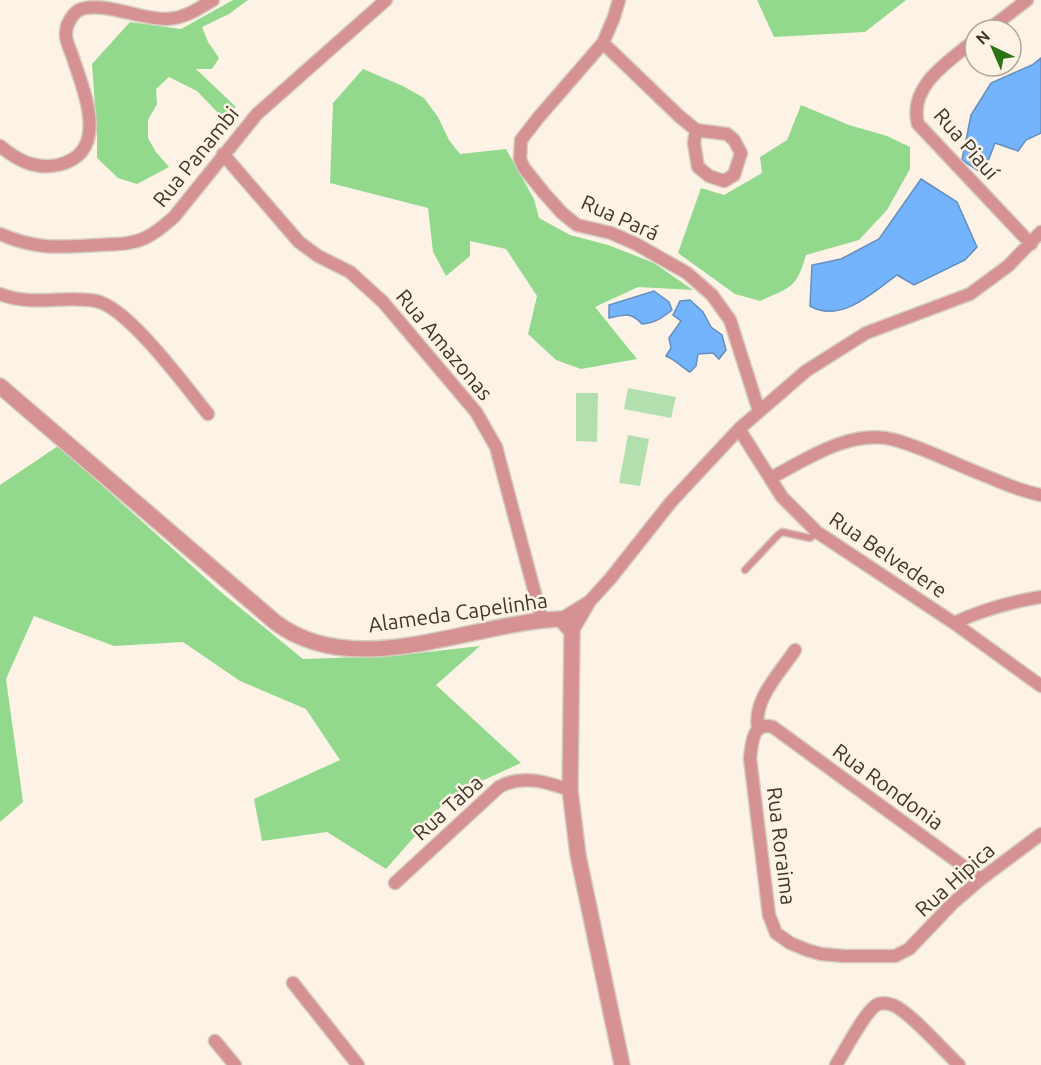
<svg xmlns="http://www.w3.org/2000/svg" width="1041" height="1065" font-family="Ubuntu,sans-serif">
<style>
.green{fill:#b1e0ae}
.forest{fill:#92d98e}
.water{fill:#74b4fd;stroke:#648ebd;stroke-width:1.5}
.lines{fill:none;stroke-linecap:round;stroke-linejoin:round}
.service-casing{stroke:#d6cdc0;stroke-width:9}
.minor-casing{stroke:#d6cdc0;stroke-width:15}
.tertiary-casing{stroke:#d6cdc0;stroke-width:18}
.service{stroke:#d69193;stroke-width:6}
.minor{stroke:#d69193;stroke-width:12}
.tertiary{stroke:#d69193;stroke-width:15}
.labels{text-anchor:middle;stroke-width:5;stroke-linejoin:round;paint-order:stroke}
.street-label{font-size:21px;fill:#3e3529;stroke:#fcf3e6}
</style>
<rect width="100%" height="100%" fill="#fcf3e6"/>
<!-- green -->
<path class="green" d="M628,388L676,397L671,418L624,409Z
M576,393H598L597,442L576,441Z
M628,435L649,439L640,486L619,483Z"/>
<!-- forest -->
<path class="forest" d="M233,0H248L229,14L202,27L208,42L219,58L212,69H196L236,107L223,118L197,91L169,77L156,89L157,104L148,120V138L156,152L169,167L137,184L118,178L97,158V134L92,64L130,22L181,29Z
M757,0H906L865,32L774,37Z
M363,69L403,86L424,98L438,117L449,140L460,154L506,149L534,199L539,218L570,235L608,245L654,263L693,290L638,287L595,307L637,359L581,369L556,360L528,334L537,296L506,249L470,241V256L446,276L433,252L428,208L330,183L333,103Z
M801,105L849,125L887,136L910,147V169L887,210L859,240L806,255C796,289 791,287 760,301L735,294L678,253L701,188L724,195L762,173L760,157L787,140Z
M58,446L222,593L303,659L393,656L480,646L436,685L521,763L451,795L386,869L327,832L262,841L254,799L340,760L306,709L240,681L183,642L114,646L34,616L6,679L23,802L0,822V485Z"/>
<!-- water -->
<path class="water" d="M1041,58V133L1026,140L1018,151L995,143L983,174L962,160L971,115L991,83L1032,65Z
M921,179L957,202L977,247L965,260L914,285L897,275C873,292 841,324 810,306L812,265L841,259L879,239Z
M654,291L669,302L672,310C662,318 655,323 642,324C630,311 625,315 609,318V305Z
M690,300L703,312L711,327L722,335L726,350L719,359L713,353L698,354L696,366L690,372C681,367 676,360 666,356L671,348L669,338L681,321L673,315L680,301Z"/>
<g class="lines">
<defs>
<path id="service" d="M745,570L777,536L782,532L810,538L817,533"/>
<path id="minor" d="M619,0L614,17L603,43L538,118L521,140L520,159L524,168L544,193L562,213L577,225L611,233L636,244L687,273L712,295L730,320L759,411
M988,30L1027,0
M975,40C949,61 908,86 918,124L1031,244
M603,43L679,116L696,130L727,134L734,140L741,153L734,175L724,181L709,176L698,167L694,143L696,130
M0,146C17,160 35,170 58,165C112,152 83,90 72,55C70,49 65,40 66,33C66,25 72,14 79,10C102,0 141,20 167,19C185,18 198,9 213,0
M223,154L299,242L318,256L350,272L383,302L476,412L496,447L542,620
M0,234C37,250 60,247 99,245C114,244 130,245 145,238C156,233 165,225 174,217L257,114L386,0
M0,294C34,307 62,295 96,301C128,307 186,387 208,414
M739,429L782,497L817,532L954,623L1041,686
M771,478C806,459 852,428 895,440C924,448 953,463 981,474C1001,482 1019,491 1041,495
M590,601L610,579L671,502L739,429L806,371L866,333L970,294L1008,266L1041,232
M561,619L590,601L572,632
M954,623C982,610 1010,602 1041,597
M758,728C753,699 780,673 795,650
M981,879L773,727C752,721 752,744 750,758L769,915L776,933L790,943L807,950L821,954L844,956H895L909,949L953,903L981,879L1041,834
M395,883L499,787C522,774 547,782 570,790
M293,983L358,1065
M215,1041L235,1065
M836,1065C844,1052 864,1014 875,1006C880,1002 887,1003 893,1005C910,1012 944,1051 959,1065"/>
<path id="tertiary" d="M0,386L275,622C355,683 471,622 561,619L572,632L570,790L578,855L622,1065"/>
</defs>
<!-- service casing -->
<use href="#service" class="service-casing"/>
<!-- minor casing -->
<use href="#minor" class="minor-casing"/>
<!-- tertiary casing -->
<use href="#tertiary" class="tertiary-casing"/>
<!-- service -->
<use href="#service" class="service"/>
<!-- minor -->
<use href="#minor" class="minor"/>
<!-- tertiary -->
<use href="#tertiary" class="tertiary"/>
</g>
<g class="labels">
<!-- street labels -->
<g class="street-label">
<text transform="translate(966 144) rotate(49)" y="7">Rua Piauí</text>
<text transform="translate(196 157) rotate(-51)" y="7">Rua Panambi</text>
<text transform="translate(620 218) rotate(24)" y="7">Rua Pará</text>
<text transform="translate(444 345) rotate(50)" y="7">Rua Amazonas</text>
<text transform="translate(888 555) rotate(34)" y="7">Rua Belvedere</text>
<text transform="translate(458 613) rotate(-8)" y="7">Alameda Capelinha</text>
<text transform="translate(888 787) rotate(36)" y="7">Rua Rondonia</text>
<text transform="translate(448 808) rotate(-42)" y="7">Rua Taba</text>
<text transform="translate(781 846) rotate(83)" y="7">Rua Roraima</text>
<text transform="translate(955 880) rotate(-42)" y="7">Rua Hipica</text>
</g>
</g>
<!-- north arrow -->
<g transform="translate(993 48) rotate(316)"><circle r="28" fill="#fcf3e6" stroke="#b0a79a" stroke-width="1.5"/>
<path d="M0-4.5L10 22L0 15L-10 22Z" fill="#2a7214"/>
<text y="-9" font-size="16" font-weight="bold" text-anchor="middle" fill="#3e3529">N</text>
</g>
</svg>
